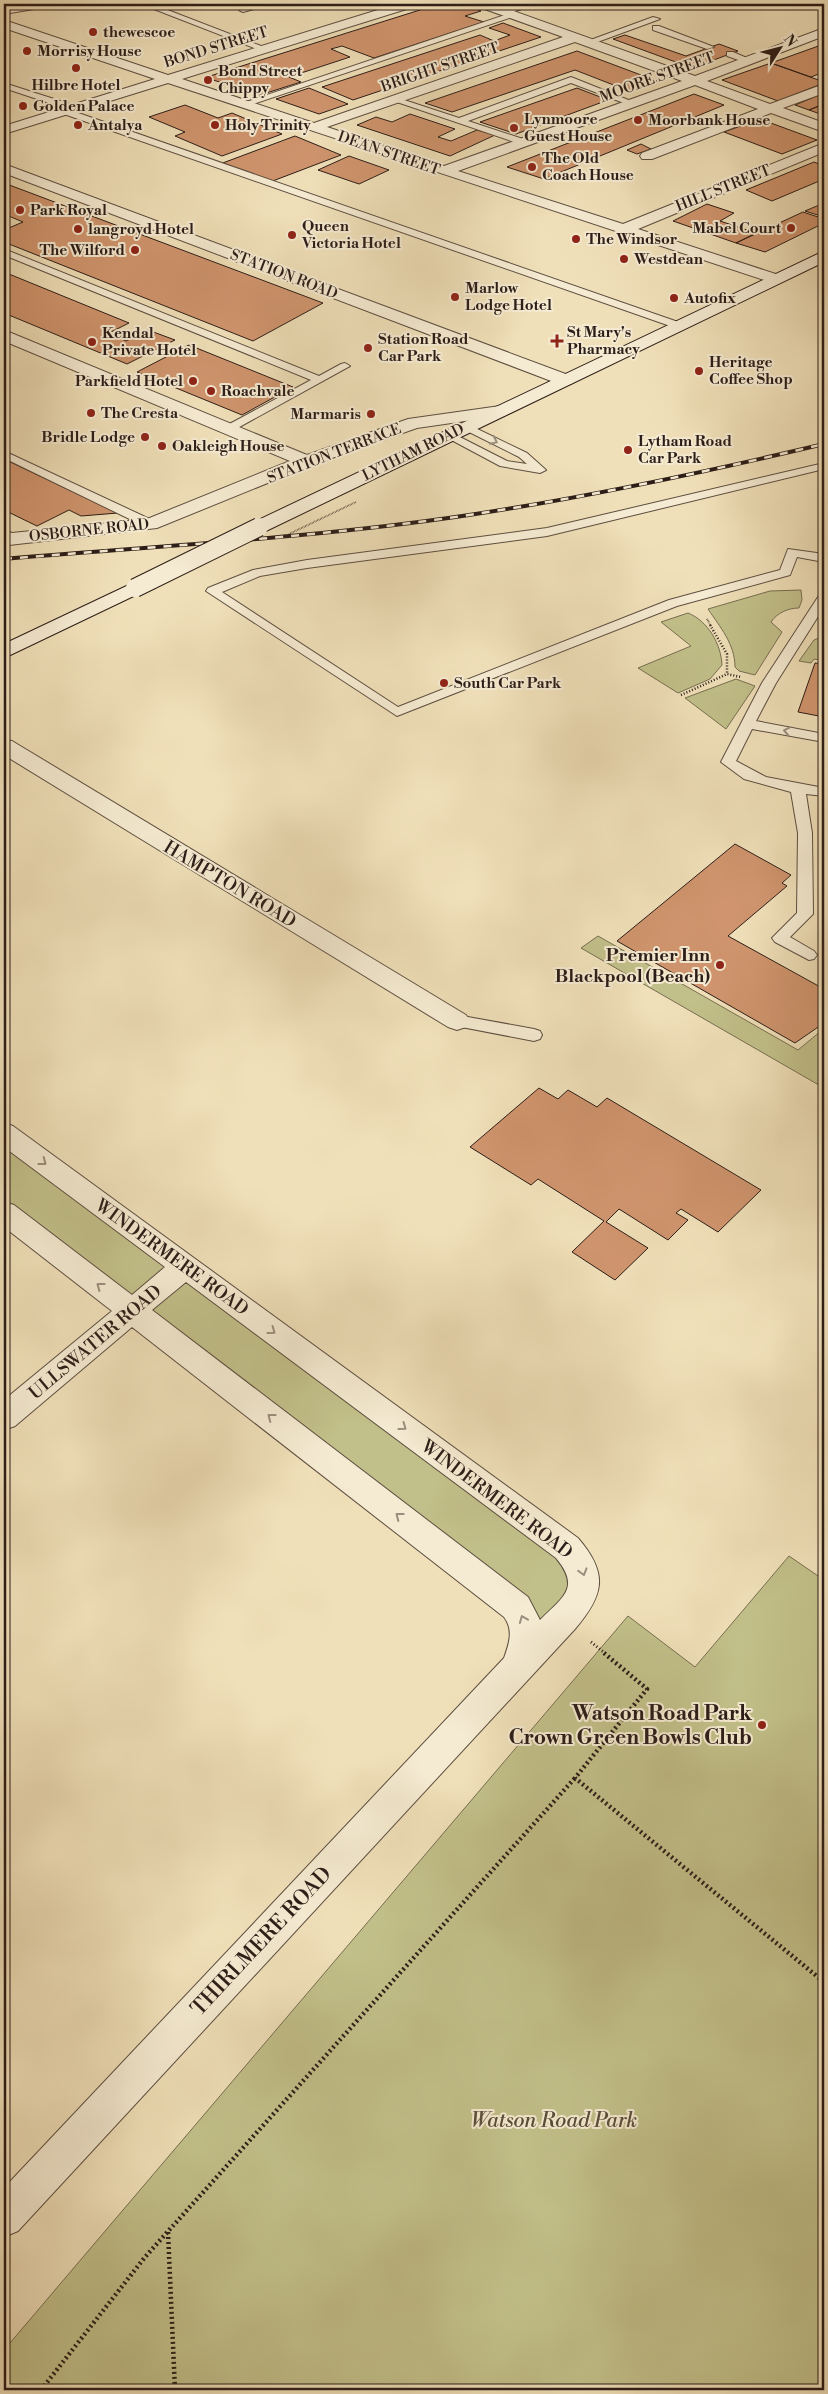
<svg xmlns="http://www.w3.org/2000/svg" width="828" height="2394" font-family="'Libre Bodoni',serif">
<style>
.green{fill:#c2c08a;stroke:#776e51}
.building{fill:#d0956e;stroke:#2c1d18}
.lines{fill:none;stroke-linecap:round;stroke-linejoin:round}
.service-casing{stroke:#5d4e40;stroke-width:2}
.minor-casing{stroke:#5d4e40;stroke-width:2}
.secondary-casing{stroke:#2c1d18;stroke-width:2}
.path-far3{stroke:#2c1d18;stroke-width:2;stroke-dasharray:0.5 1;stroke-linecap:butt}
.path-far2{stroke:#2c1d18;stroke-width:2.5;stroke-dasharray:1 2;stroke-linecap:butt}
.path-far1{stroke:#2c1d18;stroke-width:3;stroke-dasharray:1 2.5;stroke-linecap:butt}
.path{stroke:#2c1d18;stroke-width:4.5;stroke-dasharray:2 3;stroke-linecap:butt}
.service{fill:#f5ebd2;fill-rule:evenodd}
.minor{fill:#f5ebd2;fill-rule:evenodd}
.secondary{fill:#f5ebd2;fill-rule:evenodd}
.rail-casing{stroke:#2c1d18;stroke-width:4}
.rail{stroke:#f5ebd2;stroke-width:2.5;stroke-dasharray:8;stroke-linecap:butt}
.secondary-bridge-casing{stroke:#2c1d18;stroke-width:20;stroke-linecap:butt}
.path-bridge{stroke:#2c1d18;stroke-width:2;stroke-dasharray:0.5 1;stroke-linecap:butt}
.secondary-bridge{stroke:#f5ebd2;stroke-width:18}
.oneway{stroke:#9b8e7e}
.poi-dot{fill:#8f2418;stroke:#f5ebd2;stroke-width:2}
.labels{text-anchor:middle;stroke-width:4;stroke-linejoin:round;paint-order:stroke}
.far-poi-label{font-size:15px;font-weight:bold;fill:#2c1d18;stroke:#f5ebd2;text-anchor:start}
.far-street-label{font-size:15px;fill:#2c1d18;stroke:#f5ebd2}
.street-label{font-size:18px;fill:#2c1d18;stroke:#f5ebd2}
.poi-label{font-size:18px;font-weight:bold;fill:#2c1d18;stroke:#f5ebd2;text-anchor:end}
.near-poi-label{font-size:21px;font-weight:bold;fill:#2c1d18;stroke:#f5ebd2;text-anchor:end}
.near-street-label{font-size:21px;fill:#2c1d18;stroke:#f5ebd2}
.near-park-label{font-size:21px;font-style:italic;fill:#594e3a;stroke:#f5ebd2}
</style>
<rect width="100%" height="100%" fill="#f0e0b9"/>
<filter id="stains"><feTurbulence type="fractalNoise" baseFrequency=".004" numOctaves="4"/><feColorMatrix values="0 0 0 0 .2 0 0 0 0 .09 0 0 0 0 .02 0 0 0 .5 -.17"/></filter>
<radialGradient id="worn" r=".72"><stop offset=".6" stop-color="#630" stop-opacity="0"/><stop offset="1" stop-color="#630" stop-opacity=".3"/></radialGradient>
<!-- green -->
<path class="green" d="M801,590L802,600L799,608C788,608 777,613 771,622L782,632L755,675L739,671L735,667C735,644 720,627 708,609L770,591Z
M688,613C708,621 721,644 722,665L710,679L678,693L638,668L691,646L661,622Z
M824,636V661L814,659L811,663L799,661L814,640Z
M736,679L755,686L726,729L685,698Z
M598,936L798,1050L821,1031L824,1033V1088L581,948Z
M4,1133L567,1548L581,1599L527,1628L132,1311L4,1212Z
M789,1556L824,1580V2390H4V2350L628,1616L695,1667Z"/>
<!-- building -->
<path class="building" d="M439,4H463L481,11L465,16L484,22L374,58L342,46L331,49L350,57L289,77L301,82L260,95L210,79V76Z
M503,23L541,37L353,100L322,87L480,35L494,41L510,35L489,28Z
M625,35L686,56L719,44L738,51L692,68L613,39Z
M824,44V72L811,77L771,63Z
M577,51L657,81L629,91L575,70L452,112L425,103Z
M771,63L824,82V83L778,101L722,80Z
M309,88L348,104L319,114L276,99Z
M577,88L608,100L516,134L480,122Z
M824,93V104L809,110L795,105Z
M694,94L724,105L544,179L507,167Z
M824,104L823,115L809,110Z
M185,105L218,118L232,113L282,134L222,156L175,136L185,132L149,117Z
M410,114L455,129L438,137L451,141L477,130L495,135L450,156L357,125L376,117L392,122Z
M760,119L817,140L782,154L724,132Z
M295,136L341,155L270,182L220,164Z
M641,144L651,149L637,154L627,150Z
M349,156L389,170L359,184L318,170Z
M814,162L824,166V179L772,201L746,190Z
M4,183L323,303L253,341L4,242V230L23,222L4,214Z
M824,203V217L805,211Z
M707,204L734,213L720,221L756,233L736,243L673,221Z
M803,212L824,219V223L765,252L736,243Z
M4,272L129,323L109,333L126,341L148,330L175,340L127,364L4,313Z
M189,345L293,387L242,415L137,372Z
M4,459L118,513L81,516L69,510L37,526L4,510Z
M815,663L824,664V717L798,712Z
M735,844L791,875L782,883L787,886L728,936L824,989V1023L795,1043L617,941Z
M539,1088L558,1099L568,1090L597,1107L607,1098L761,1190L718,1232L681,1209L676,1213L688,1220L668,1240L619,1209L606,1222L648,1248L615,1280L572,1252L604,1221L538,1179L531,1185L470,1147Z"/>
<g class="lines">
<defs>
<path id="service" d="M141,4H152L269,49L262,51Z
M259,4H272L243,12L239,10Z
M525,4H537L506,14L502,12Z
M511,13L518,15L247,106L240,104Z
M653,17L660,19L592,44L585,42Z
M653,26H659L714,47L707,49L653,30Z
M727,52H733L754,61L750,64L727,56Z
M571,77L636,103L629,105L571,83L468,121L526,140V144L523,145L391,100L398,98L459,118Z
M4,83L76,106L77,108L70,110L4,88Z
M64,108L681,323L682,325L677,328L673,327L61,113V109Z
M4,249L319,376L341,364L345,363L350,366L232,431H224V427L311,380L4,255Z
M465,423L527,453L546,470L540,473L500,466L442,435L444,433H452L507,461L527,464L519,457L461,428V424Z
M4,451L154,521L156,524L150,528L146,527L4,458Z
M824,463V469L547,536L307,568L260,576L222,592L398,707L669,600L780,570L788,549L824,554V562L797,557L790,575L677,606L397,716L206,591L208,588L253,570L307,560L547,528Z
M824,593V607L776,683L756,721L824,734V742L752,729L736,761L766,777L824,788V796L806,794L812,833L813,914L790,937L814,951L817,955L814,959L809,960L775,942L772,938L797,913L798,833L791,792L744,779L721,762L762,683L818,597Z
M457,1015L534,1029L540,1031L542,1035L540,1039L534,1041L451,1025L449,1021L451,1017Z"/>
<path id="minor" d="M19,4H46L40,8L4,14V6Z
M397,4H415L413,7L182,79L314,123L563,37L479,7L477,4H494L695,76L824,28V36L707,81L770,104L824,84V93L783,108L824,123V132L771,113L652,159H642L640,156L642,153L758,109L695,85L458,171L623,224L824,143V152L638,229L782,276L784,279L782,282H770L168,83L4,134V126L155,79L4,28V20L168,75ZM575,42L682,81L444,166L327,127Z
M4,164L571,376L574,380L571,384H559L4,173Z
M4,330L307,455L408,419L500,406L506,407L509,411L506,415L500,416L417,428L312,465L157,528L9,545L4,543V530L12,533L147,519L290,461L4,341Z
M4,740L12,741L466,1015L470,1021L466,1027L457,1030L448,1027L4,755Z
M4,1123L13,1126L578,1538C609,1574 604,1595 575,1629L18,2231L4,2237V2188L504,1658C509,1644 514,1630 504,1617L132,1327L15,1426L4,1430V1400L112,1311L4,1227V1202L14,1205L132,1295L165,1267L4,1147ZM186,1282L556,1558C581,1588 563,1597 540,1620L528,1597L152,1310Z"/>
<path id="secondary" d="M824,251V262L266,531H252L249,527L252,523Z
M135,582L142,584L145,588L142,592L4,658V644Z"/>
</defs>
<!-- service casing -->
<use href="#service" class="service-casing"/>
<!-- minor casing -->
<use href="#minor" class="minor-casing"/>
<!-- secondary casing -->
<use href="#secondary" class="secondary-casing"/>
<!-- path-far3 -->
<path class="path-far3" d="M707,619L711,626"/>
<!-- path-far2 -->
<path class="path-far2" d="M710,625L727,654V674
M681,695L727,674L741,677"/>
<!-- path-far1 -->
<path class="path-far1" d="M591,1642L606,1654"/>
<!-- path -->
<path class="path" d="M604,1653L647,1689L575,1778L824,1982
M168,2232L175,2390
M41,2390L145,2257L575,1778"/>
<!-- service -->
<use href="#service" class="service"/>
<!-- minor -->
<use href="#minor" class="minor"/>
<!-- secondary -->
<use href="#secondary" class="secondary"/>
<defs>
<path id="rail" d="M4,559C159,546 315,538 469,515C588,497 706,472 824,444"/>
</defs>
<!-- rail casing -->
<use href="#rail" class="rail-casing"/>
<!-- rail -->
<use href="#rail" class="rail"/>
<defs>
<path id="secondary-bridge" d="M135,588L259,527"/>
</defs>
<!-- secondary-bridge casing -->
<use href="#secondary-bridge" class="secondary-bridge-casing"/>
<!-- path-bridge -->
<path class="path-bridge" d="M289,534L356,502"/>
<!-- secondary-bridge -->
<use href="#secondary-bridge" class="secondary-bridge"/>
</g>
<!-- one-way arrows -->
<defs><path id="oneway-chevron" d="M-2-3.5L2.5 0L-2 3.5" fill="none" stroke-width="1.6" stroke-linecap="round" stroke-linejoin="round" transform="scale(1.25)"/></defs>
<g class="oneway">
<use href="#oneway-chevron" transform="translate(494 441) rotate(26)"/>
<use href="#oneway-chevron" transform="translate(787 731) rotate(-169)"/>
<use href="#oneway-chevron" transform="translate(43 1162) rotate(37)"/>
<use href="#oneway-chevron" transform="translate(100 1286) rotate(-143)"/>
<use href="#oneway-chevron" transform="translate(272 1331) rotate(36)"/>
<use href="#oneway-chevron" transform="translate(271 1417) rotate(-142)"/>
<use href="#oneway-chevron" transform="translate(403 1427) rotate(36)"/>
<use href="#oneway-chevron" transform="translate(399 1516) rotate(-142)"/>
<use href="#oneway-chevron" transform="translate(583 1572) rotate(74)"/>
<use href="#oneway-chevron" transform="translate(523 1619) rotate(-112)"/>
</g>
<!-- markers -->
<g class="poi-dot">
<circle cx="93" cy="32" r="5"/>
<circle cx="27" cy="51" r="5"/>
<circle cx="76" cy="68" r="5"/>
<circle cx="208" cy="80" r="5"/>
<circle cx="23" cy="106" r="5"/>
<circle cx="638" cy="120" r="5"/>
<circle cx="78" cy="125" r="5"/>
<circle cx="215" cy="125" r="5"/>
<circle cx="514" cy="128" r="5"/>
<circle cx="532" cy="167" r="5"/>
<circle cx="20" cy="210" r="5"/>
<circle cx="791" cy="228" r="5"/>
<circle cx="78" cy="229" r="5"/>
<circle cx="292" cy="235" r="5"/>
<circle cx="576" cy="239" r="5"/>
<circle cx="135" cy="250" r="5"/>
<circle cx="624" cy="259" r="5"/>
<circle cx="455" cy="297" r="5"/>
<circle cx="674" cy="298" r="5"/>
<path d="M554.5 333.5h5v5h5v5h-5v5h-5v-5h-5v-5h5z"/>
<circle cx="92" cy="342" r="5"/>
<circle cx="368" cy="348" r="5"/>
<circle cx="699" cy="371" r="5"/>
<circle cx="193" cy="381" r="5"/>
<circle cx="211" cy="391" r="5"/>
<circle cx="91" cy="413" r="5"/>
<circle cx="371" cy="414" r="5"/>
<circle cx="145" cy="437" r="5"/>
<circle cx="162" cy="446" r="5"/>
<circle cx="628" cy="450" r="5"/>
<circle cx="444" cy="683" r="5"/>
<circle cx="720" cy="965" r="5"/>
<circle cx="762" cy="1725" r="5"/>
</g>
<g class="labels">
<!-- far-poi labels -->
<g class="far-poi-label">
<text x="103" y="37">thewescoe</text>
<text x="37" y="56">Morrisy House</text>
<text x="218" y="76">Bond Street<tspan x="218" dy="17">Chippy</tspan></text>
<text x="76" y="90" text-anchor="middle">Hilbre Hotel</text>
<text x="33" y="111">Golden Palace</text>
<text x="524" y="124">Lynmoore<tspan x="524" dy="17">Guest House</tspan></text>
<text x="648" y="125">Moorbank House</text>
<text x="88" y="130">Antalya</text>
<text x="225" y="130">Holy Trinity</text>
<text x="542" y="163">The Old<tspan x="542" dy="17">Coach House</tspan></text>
<text x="30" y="215">Park Royal</text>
<text x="302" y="231">Queen<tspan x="302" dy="17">Victoria Hotel</tspan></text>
<text x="781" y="233" text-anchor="end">Mabel Court</text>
<text x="88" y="234">langroyd Hotel</text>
<text x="586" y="244">The Windsor</text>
<text x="125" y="255" text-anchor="end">The Wilford</text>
<text x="634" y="264">Westdean</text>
<text x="465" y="293">Marlow<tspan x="465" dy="17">Lodge Hotel</tspan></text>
<text x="684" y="303">Autofix</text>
<text x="567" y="337">St Mary's<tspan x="567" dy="17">Pharmacy</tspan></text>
<text x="102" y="338">Kendal<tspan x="102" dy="17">Private Hotel</tspan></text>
<text x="378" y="344">Station Road<tspan x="378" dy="17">Car Park</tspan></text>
<text x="709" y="367">Heritage<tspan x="709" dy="17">Coffee Shop</tspan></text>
<text x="183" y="386" text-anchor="end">Parkfield Hotel</text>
<text x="221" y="396">Roachvale</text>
<text x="101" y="418">The Cresta</text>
<text x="361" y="419" text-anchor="end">Marmaris</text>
<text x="135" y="442" text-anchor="end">Bridle Lodge</text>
<text x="638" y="446">Lytham Road<tspan x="638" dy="17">Car Park</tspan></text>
<text x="172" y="451">Oakleigh House</text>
<text x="454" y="688">South Car Park</text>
</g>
<!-- far-street labels -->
<g class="far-street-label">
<text transform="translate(216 47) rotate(-17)" y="5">BOND STREET</text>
<text transform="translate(440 67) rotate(-19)" y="5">BRIGHT STREET</text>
<text transform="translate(657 77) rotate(-20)" y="5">MOORE STREET</text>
<text transform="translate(389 153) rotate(19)" y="5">DEAN STREET</text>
<text transform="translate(723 188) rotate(-22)" y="5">HILL STREET</text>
<text transform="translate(284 274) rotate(21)" y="5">STATION ROAD</text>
<text transform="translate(413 452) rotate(-26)" y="5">LYTHAM ROAD</text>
<text transform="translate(334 453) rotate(-21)" y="5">STATION TERRACE</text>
<text transform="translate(89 530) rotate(-6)" y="5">OSBORNE ROAD</text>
</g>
<!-- street labels -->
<g class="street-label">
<text transform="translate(230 884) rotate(31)" y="6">HAMPTON ROAD</text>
<text transform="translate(172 1257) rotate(36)" y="6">WINDERMERE ROAD</text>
<text transform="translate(95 1342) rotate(-40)" y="6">ULLSWATER ROAD</text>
<text transform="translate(497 1499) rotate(37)" y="6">WINDERMERE ROAD</text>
</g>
<!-- poi labels -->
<g class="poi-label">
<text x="710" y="961">Premier Inn<tspan x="710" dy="21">Blackpool (Beach)</tspan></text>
</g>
<!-- near-poi labels -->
<g class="near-poi-label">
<text x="752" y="1720">Watson Road Park<tspan x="752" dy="24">Crown Green Bowls Club</tspan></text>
</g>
<!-- near-street labels -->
<g class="near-street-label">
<text transform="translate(261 1941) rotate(-47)" y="7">THIRLMERE ROAD</text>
</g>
<!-- near-park labels -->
<g class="near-park-label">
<text x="554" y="2127">Watson Road Park</text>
</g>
</g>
<!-- margin -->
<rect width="828" height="2394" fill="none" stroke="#f0e0b9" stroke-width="20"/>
<rect x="5" y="5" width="818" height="2384" fill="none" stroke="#2c1d18" stroke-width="2.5"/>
<rect x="10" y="10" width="808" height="2374" fill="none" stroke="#2c1d18"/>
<!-- north arrow -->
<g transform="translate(780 48) rotate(54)" stroke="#f5ebd2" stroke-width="4" paint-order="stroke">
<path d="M0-4L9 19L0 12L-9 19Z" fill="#2c1d18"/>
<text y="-8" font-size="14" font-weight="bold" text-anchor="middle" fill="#2c1d18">N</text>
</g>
<rect width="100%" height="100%" filter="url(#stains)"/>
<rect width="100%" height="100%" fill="url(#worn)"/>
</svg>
